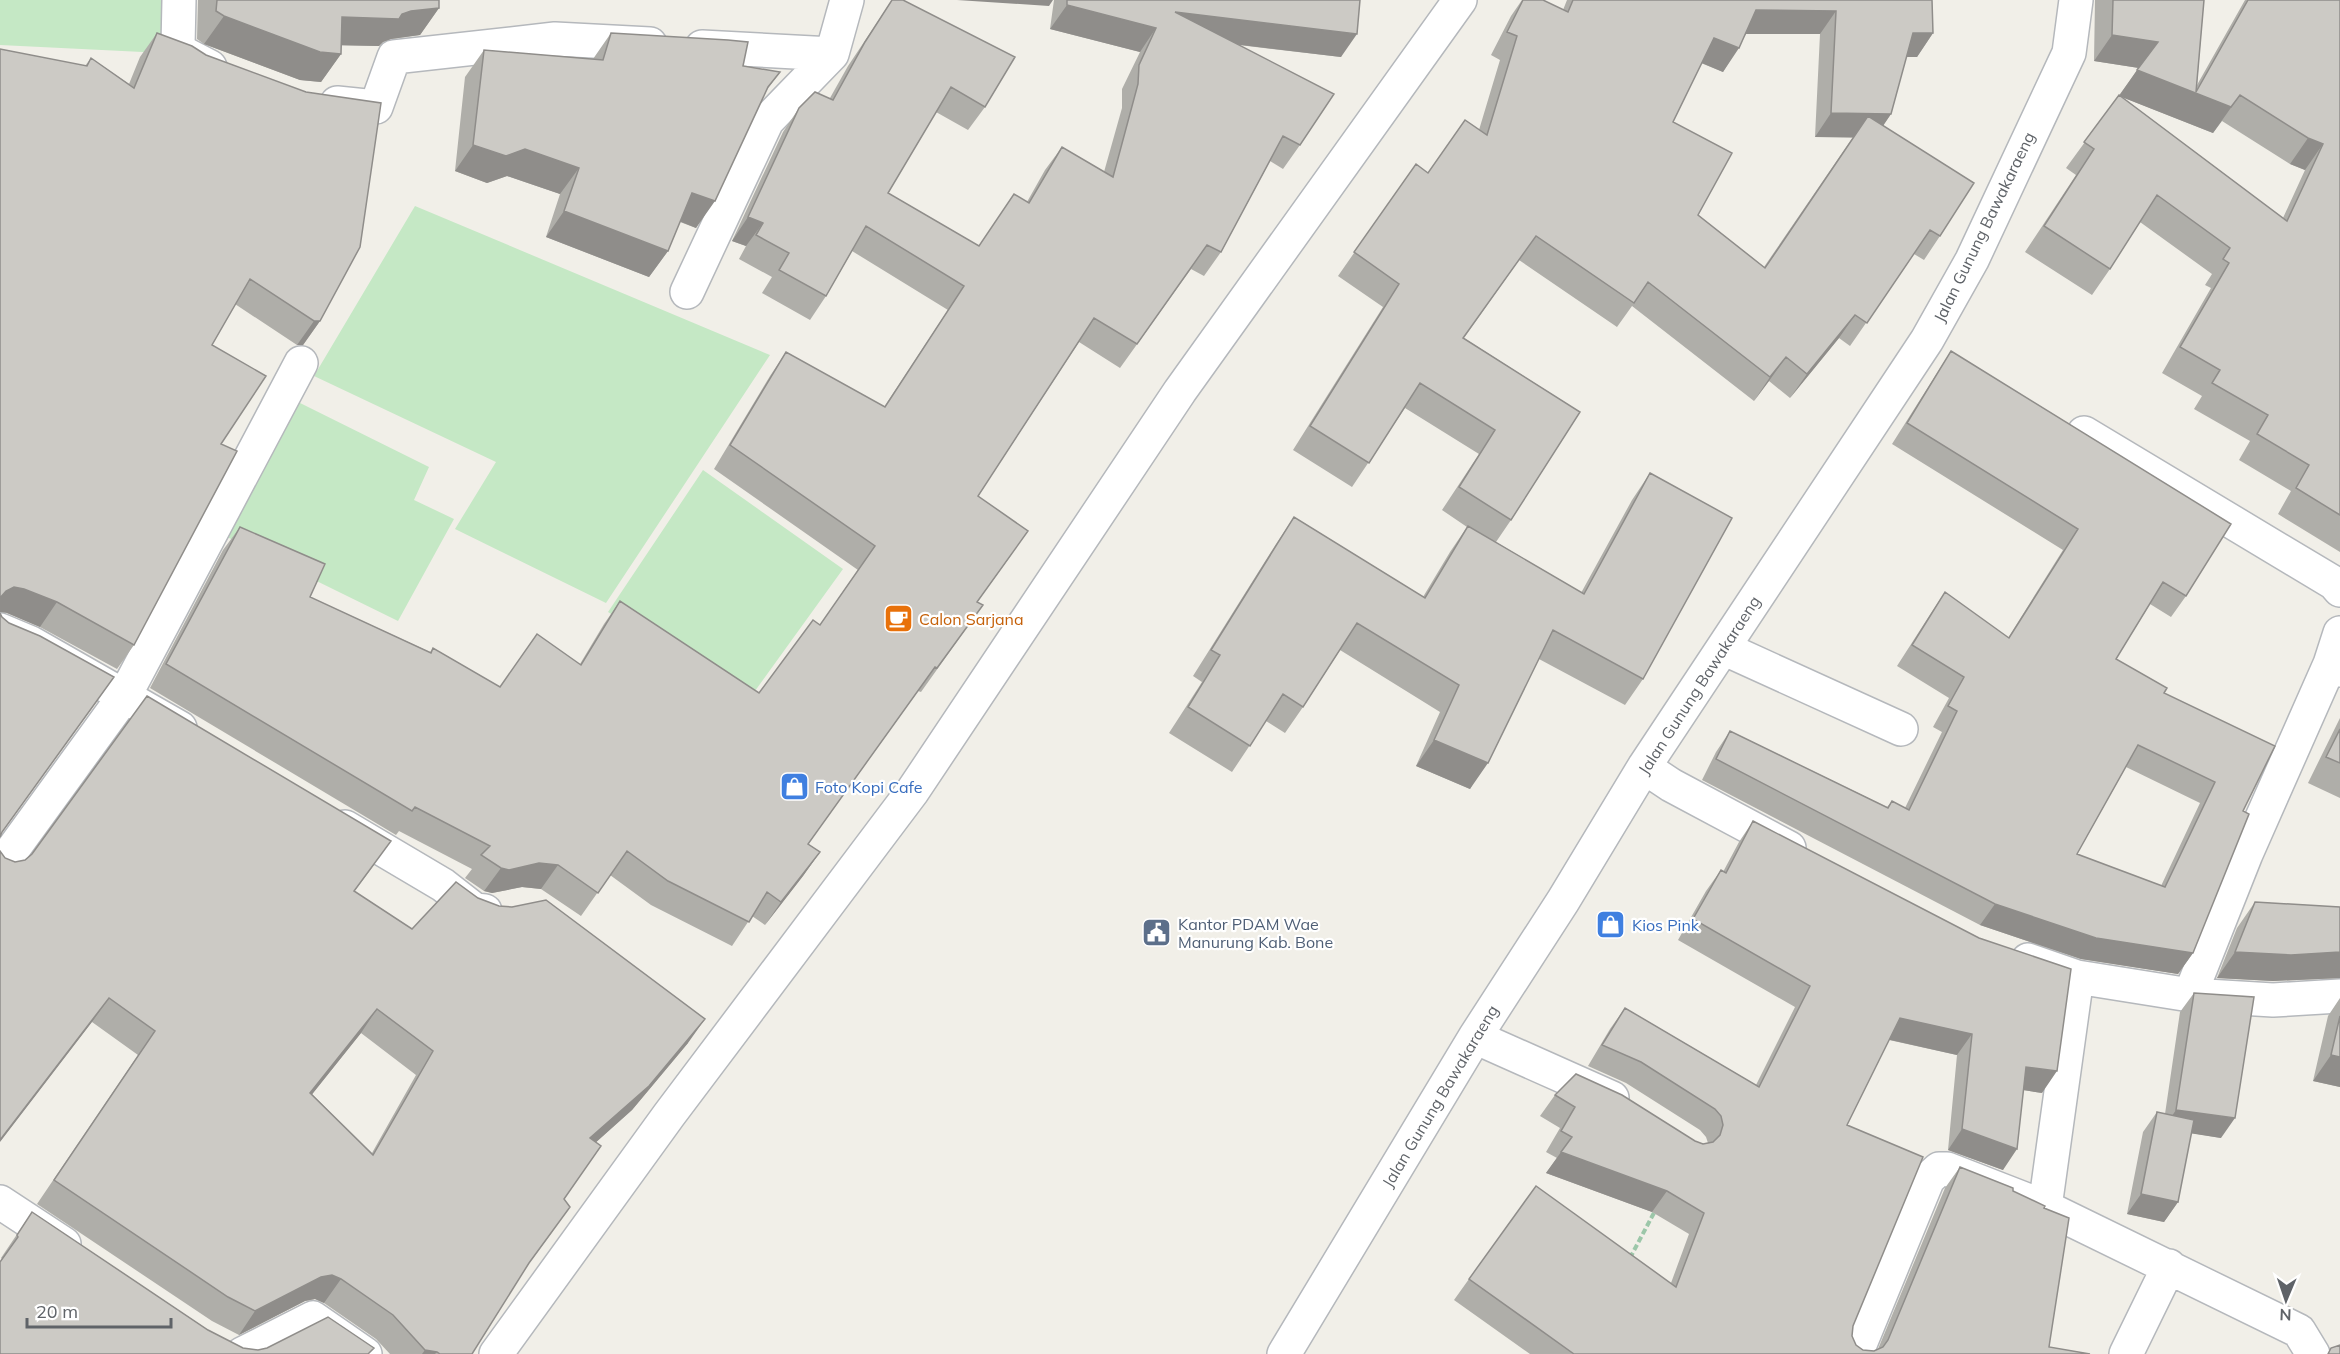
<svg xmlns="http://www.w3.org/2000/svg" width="2340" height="1354" font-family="Mulish,sans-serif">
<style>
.green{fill:#c5e8c5}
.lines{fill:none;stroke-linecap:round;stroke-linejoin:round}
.minor-casing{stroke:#b5b8bc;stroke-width:36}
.path{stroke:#9cc7a9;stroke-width:4;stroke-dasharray:6 3;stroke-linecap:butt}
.minor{stroke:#fff;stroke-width:33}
.wall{fill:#afaea9;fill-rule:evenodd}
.shaded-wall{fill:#8f8d8a}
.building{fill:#cccac5;stroke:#8f8d8a;stroke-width:1.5;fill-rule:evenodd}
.labels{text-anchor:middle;stroke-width:4.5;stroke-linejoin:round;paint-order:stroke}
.street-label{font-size:16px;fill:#5f6368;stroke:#fff}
.food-label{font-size:16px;fill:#c56008;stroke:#fff;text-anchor:start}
.shop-label{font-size:16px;fill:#366cbe;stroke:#fff;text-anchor:start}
.service-label{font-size:16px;fill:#4e5e75;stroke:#fff;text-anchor:start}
</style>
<rect width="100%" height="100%" fill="#f1efe8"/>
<!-- green -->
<path class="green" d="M0,0H166L163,53L0,45Z
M415,206L770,355L606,603L455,529L496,462L314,376Z
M294,400L429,467L414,500L454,519L398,621L223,535Z
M703,470L843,569L747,702L608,612Z"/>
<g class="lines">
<defs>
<path id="minor" d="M179,0L178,46L185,54L210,67
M702,47L832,54
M337,103L376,107L394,57L555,39L650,44
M687,292L767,121L832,54L847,0
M2084,433L2334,583L2340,590
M0,630L31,643L180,728
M2340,633L2330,664L2340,670
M1723,648L1901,729
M1644,767L1671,785L1789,848
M345,827L443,885L475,910L485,911
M0,867L125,695L301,363
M2028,960L2077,977L2190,995L2273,1000L2340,996
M2190,995L2246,854L2330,664
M1475,1037L1612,1098
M0,1202L64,1244
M2045,1207L2077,977
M242,1354L313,1318L365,1354
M496,1354L669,1115L912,792L1180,391L1460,0
M1284,1354L1475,1037L1563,901L1644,767L1927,340L1972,260L2069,53L2076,0
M1856,1354L1928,1179L1939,1169H1947L2045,1207L2299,1331L2313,1354
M2126,1354L2169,1266"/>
</defs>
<!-- minor casing -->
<use href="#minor" class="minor-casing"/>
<!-- path -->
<path class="path" d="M1630,1258L1656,1209"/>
<!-- minor -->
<use href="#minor" class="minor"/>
</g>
<!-- wall -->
<path class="wall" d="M198,0H439V8L420,35L391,39L383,42L379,46L341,45V54L321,82L300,80L204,44L197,39Z
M892,0L985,107L968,130L936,112L888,193L979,246L1027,202L1045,170L1062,147L1104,172L1122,108V89L1140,52L1050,29L1054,0H1360L1341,57L1239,45L1300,145L1283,169L1270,161L1221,252L1204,276L1191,269L1120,368L1079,342L978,496L1012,554L977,602L983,605L921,692L918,691L808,844L820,852L803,876L765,925L752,916L732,946L651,905L610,875L581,916L541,889L522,887L492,893L484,891L465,878L472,869L399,831L396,835L150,688L223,550L240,527L310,597L430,652L433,648L500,687L580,664L604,624L620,601L759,693L820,625L858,570L714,469L770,376L786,352L884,407L948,310L852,251L826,296L810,320L762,293L772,277L739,259L746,246L732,241L783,132L799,108L830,98L848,66Z
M1522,0H1543L1563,10L1567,0H1932L1933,33L1917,57H1906L1891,114L1883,125L1940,236L1924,260L1914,254L1850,346L1839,338L1790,398L1769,381L1754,401L1632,306L1617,327L1519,260L1464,338L1580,412L1511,520L1496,542L1581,593L1632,500L1650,473L1643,679L1625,705L1539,659L1470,789L1416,766L1440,712L1340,650L1303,707L1285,733L1266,721L1232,772L1169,733L1202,682L1193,676L1276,544L1294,517L1423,597L1450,552L1467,527L1442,510L1479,454L1405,408L1352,487L1293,450L1383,307L1338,276L1416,164L1428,173L1479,130L1500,60L1491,55L1511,16ZM1746,34H1820L1815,137H1853L1764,267L1698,215L1673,122L1701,63L1723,72Z
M2095,0H2204L2197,85L2245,0H2340V552L2278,514L2291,491L2239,460L2250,441L2194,409L2202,396L2162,373L2211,288L2205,285L2212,274L2140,222L2110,269L2092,295L2025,252L2076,175L2066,168L2139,68L2094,61ZM2122,97L2213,133L2222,121L2290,164L2305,170L2283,218Z
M157,33L320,321L303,345H297L235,304L212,345L221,444L134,645L117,669L40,627L7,613L85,66L91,58L129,84L140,57Z
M611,33L743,66L780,72L766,91L696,228L680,222L668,251L649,277L546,237L560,194L507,176L487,183L455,171L465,77L484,50L593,59Z
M1951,351L2186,596L2171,617L2150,604L2116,659L2164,693L2243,811L2193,953L2178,974L2081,959L1980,925L1702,780L1716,752L1730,731L1887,807L1892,801L1905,808L1942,732L1933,727L1949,698L1897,666L1931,613L1945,592L2008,638L2063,550L1892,444L1937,373ZM2126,767L2200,803L2161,886L2077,854Z
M2340,718V798L2308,783Z
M1753,821L2042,1093L2023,1090L2003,1170L1948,1150L1957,1055L1889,1040L1847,1125L1853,1326L1852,1336L1856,1345L1863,1350L1874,1351L1878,1349L1945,1188L1960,1167L2013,1191L2044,1208L2049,1347L2090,1354H1530L1454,1300L1469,1279L1671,1283L1689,1234L1652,1212L1546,1173L1557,1158L1546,1152L1560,1128L1540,1116L1555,1095L1703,1144L1708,1143L1706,1137L1700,1130L1626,1083L1588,1066L1610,1029L1625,1008L1756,1085L1795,1007L1678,940L1706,891L1721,870L1723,872L1739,842Z
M5,858L15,862L374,865L354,892L412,929L478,898L688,1043L632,1110L596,1142L564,1199L553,1231L524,1270L472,1354H390L376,1339L324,1303L315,1299L305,1301L239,1335L212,1321L37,1204L138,1055L92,1022ZM361,1033L416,1075L372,1153L312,1094Z
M2255,902L2340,907V978L2273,981L2217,978L2237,928Z
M2194,993L2221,1138L2191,1133L2178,1202L2164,1222L2127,1214L2143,1132L2157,1112L2165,1114L2180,1012Z
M2340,998V1087L2313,1081L2328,1016Z
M32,1212L208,1330L243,1348L258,1350L0,1354L2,1259L1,1258Z"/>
<!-- shaded-wall -->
<path class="shaded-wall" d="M957,0H1053L1049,6Z
M1067,5L1156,28L1140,52L1050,29Z
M439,8L420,35L391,39L383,42L379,46L323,45L342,17L402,14L411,11Z
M1756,10L1836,11L1820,34H1739Z
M1175,12L1357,34L1341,57L1159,35Z
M224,16L341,54L321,82L300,80L204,44Z
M1913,33H1933L1917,57H1896Z
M2112,35L2158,42L2139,68L2094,61Z
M1714,38L1739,48L1723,72L1697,61Z
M2137,70L2231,107L2240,95L2213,133L2119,96Z
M1831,113L1891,114L1875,138L1815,137Z
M2308,138L2323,144L2305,170L2290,164Z
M473,145L525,149L579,168L560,194L507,176L487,183L455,171Z
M692,193L715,201L696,228L674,219Z
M564,211L668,251L649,277L546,237Z
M748,217L763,223L746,246L732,241Z
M1855,315L1839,338L1790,398L1807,374Z
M314,321H320L303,345H297Z
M1786,357L1769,381L1754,401L1770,377Z
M14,587L24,589L57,602L40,627L7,613L0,612V598L6,591Z
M114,677L97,701L0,835V834Z
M1434,740L1488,763L1470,789L1416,766Z
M820,852L803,876L765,925L781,902Z
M539,863L558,865L541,889L522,887L492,893L484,891L501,868Z
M1995,904L2193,953L2178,974L2081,959L1980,925Z
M2235,952H2340V978L2273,981L2217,978Z
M109,998L92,1022L0,1142V1140Z
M377,1009L361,1033L294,1117L310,1093Z
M1900,1018L1972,1034L1957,1055L1886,1039Z
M705,1019L688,1043L632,1110L574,1162L590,1138Z
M2331,1055L2340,1057V1087L2313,1081Z
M2026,1067L2057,1071L2042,1093L2011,1088Z
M2176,1110L2235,1118L2221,1138L2163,1129Z
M1962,1129L2017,1149L2003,1170L1948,1150Z
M1561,1152L1667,1191L1652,1212L1546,1173Z
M2141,1194L2178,1202L2164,1222L2127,1214Z
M332,1275L341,1279L324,1303L315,1299L305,1301L239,1335L255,1311L321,1277Z
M425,1350L437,1352L435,1354H422Z"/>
<!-- building -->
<path class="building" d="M217,0H439V8L411,11L402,14L399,19L342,17L341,54L320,52L224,16L216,11Z
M892,0H903L1015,57L985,107L951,87L888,193L979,246L1014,194L1029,203L1062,147L1113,177L1138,84L1139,65L1156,28L1067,5V0H1360L1357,34L1175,12L1334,94L1300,145L1283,136L1221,252L1207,245L1137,344L1094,318L978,496L1028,531L977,602L983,605L937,668L935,667L808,844L820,852L781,902L767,892L749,922L668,881L627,851L598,893L558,865L539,863L509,870L501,868L481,855L490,846L415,807L412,811L166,664L240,527L325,564L310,597L431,653L433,648L500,687L537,634L581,665L620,601L759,693L813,620L820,625L875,546L730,445L786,352L885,407L964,286L866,226L826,296L779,270L789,253L756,235L763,223L748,217L799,108L815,92L833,100L865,42Z
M1523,0H1543L1568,12L1573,0H1932L1933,33H1913L1891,114L1831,113L1836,11L1756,10L1739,48L1714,38L1673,122L1732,153L1698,215L1765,268L1868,116L1974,183L1940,236L1930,230L1867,323L1855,315L1807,374L1786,357L1770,377L1648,282L1634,303L1536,236L1463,338L1580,412L1511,520L1459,487L1495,430L1420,383L1369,463L1310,426L1399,284L1354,252L1416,164L1428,173L1465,120L1487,135L1517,36L1507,32Z
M2113,0H2204L2196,92L2248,0H2340V515L2296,488L2309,465L2257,434L2268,415L2212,383L2220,370L2180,347L2229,263L2223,259L2230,248L2157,195L2110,269L2044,226L2094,149L2084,142L2119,95L2287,221L2323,144L2308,138L2240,95L2231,107L2137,70L2158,42L2112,35Z
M157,33L192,46L206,55L306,92L381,103L360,247L320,321H314L250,279L212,345L266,376L221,444L237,451L134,645L57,602L24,589L14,587L6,591L0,598V49L87,66L91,58L134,88Z
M611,33L728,40L748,42L743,66L780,72L768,87L715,201L692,193L668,251L564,211L579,168L525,149L506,156L473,145L484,50L603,60Z
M1951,351L2231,524L2186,596L2163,582L2116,659L2167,688L2164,693L2275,746L2243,811L2249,814L2193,953L2096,938L1995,904L1716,759L1730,731L1888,808L1892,801L1909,810L1957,711L1948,706L1964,677L1912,645L1945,592L2009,638L2078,529L1907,423ZM2138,745L2215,782L2165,887L2077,854Z
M1650,473L1732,518L1643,679L1553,630L1488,763L1434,740L1459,685L1357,623L1303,707L1283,694L1250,746L1188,707L1220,655L1211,650L1294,517L1425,598L1468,526L1584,594Z
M0,613L2,617L9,623L40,636L114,677L2,832L0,837Z
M147,696L391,841L354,891L412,929L456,882L478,898L499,906L512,907L546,900L705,1019L649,1086L590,1138L601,1146L564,1199L570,1207L529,1263L472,1354H440L437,1352L425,1350L393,1315L341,1279L332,1275L321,1277L255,1311L228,1297L54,1180L155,1031L109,998L0,1140V851L5,858L15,862L25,860L32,854ZM377,1009L433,1051L373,1155L310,1093Z
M2340,729V763L2326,757Z
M1753,821L1979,938L2071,969L2057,1071L2026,1067L2017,1149L1962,1129L1972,1034L1900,1018L1847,1125L1923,1157L1853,1326L1852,1336L1856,1345L1863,1350L1874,1351L1883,1347L1888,1340L1960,1167L2013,1188V1191L2045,1206L2044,1208L2069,1218L2049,1347L2090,1354H1574L1469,1279L1536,1186L1676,1287L1704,1213L1667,1191L1561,1152L1572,1137L1561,1131L1575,1107L1555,1095L1576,1074L1622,1095L1695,1141L1703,1144L1713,1142L1720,1135L1723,1125L1721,1116L1715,1109L1641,1062L1602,1045L1625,1008L1759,1087L1810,986L1693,919L1721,870L1726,873Z
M2255,902L2340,907V952L2291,955L2235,952Z
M2194,993L2254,997L2235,1118L2176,1110Z
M2340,1016V1057L2331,1055Z
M2157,1112L2194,1120L2178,1202L2141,1194Z
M32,1212L208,1330L243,1348L258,1350L267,1348L328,1317L374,1348L368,1354H0V1262L18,1237L17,1235Z
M2340,1345V1354H2328L2331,1348Z"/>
<!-- icons -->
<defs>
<symbol id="cafe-square" viewBox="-11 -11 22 22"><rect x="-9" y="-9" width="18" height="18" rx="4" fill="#e8710a" stroke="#fff"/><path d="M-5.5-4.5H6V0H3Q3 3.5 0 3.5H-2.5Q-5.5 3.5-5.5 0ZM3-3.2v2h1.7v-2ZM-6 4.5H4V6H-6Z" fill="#fff"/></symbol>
<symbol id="shop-square" viewBox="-11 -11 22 22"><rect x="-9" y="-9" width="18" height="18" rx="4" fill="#3f7fe0" stroke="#fff"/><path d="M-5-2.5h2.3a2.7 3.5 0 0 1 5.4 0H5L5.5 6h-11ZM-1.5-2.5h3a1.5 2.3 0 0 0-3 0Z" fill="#fff"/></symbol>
<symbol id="civic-square" viewBox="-11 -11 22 22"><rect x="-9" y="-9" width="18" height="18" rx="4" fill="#5c6f8a" stroke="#fff"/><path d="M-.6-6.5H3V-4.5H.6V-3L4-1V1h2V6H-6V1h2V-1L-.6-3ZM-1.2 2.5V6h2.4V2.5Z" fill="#fff"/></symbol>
</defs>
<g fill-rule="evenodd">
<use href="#cafe-square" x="882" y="602" width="33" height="33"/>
<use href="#shop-square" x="778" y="770" width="33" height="33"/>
<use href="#shop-square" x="1594" y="908" width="33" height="33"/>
<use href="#civic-square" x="1140" y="916" width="33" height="33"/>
</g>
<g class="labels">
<!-- street labels -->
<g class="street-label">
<text transform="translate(1984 227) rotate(-64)" y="6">Jalan Gunung Bawakaraeng</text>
<text transform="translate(1699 685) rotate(-57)" y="6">Jalan Gunung Bawakaraeng</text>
<text transform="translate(1440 1096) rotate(-59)" y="6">Jalan Gunung Bawakaraeng</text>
</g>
<!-- food labels -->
<g class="food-label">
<text x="919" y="625">Calon Sarjana</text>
</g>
<!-- shop labels -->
<g class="shop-label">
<text x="815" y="793">Foto Kopi Cafe</text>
<text x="1632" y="931">Kios Pink</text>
</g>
<!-- service labels -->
<g class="service-label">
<text x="1178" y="930">Kantor PDAM Wae<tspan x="1178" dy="18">Manurung Kab. Bone</tspan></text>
</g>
</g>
<!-- north arrow -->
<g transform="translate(2286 1300) rotate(182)" stroke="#ffffff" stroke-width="4.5" paint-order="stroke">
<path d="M0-4.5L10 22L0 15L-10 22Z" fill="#5f6368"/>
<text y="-9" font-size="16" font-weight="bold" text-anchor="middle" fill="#5f6368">N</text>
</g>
<!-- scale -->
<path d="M27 1318v9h144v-9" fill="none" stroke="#5f6368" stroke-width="3"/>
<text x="36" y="1318" font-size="18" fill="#5f6368" stroke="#ffffff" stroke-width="4.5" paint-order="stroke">20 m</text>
</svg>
